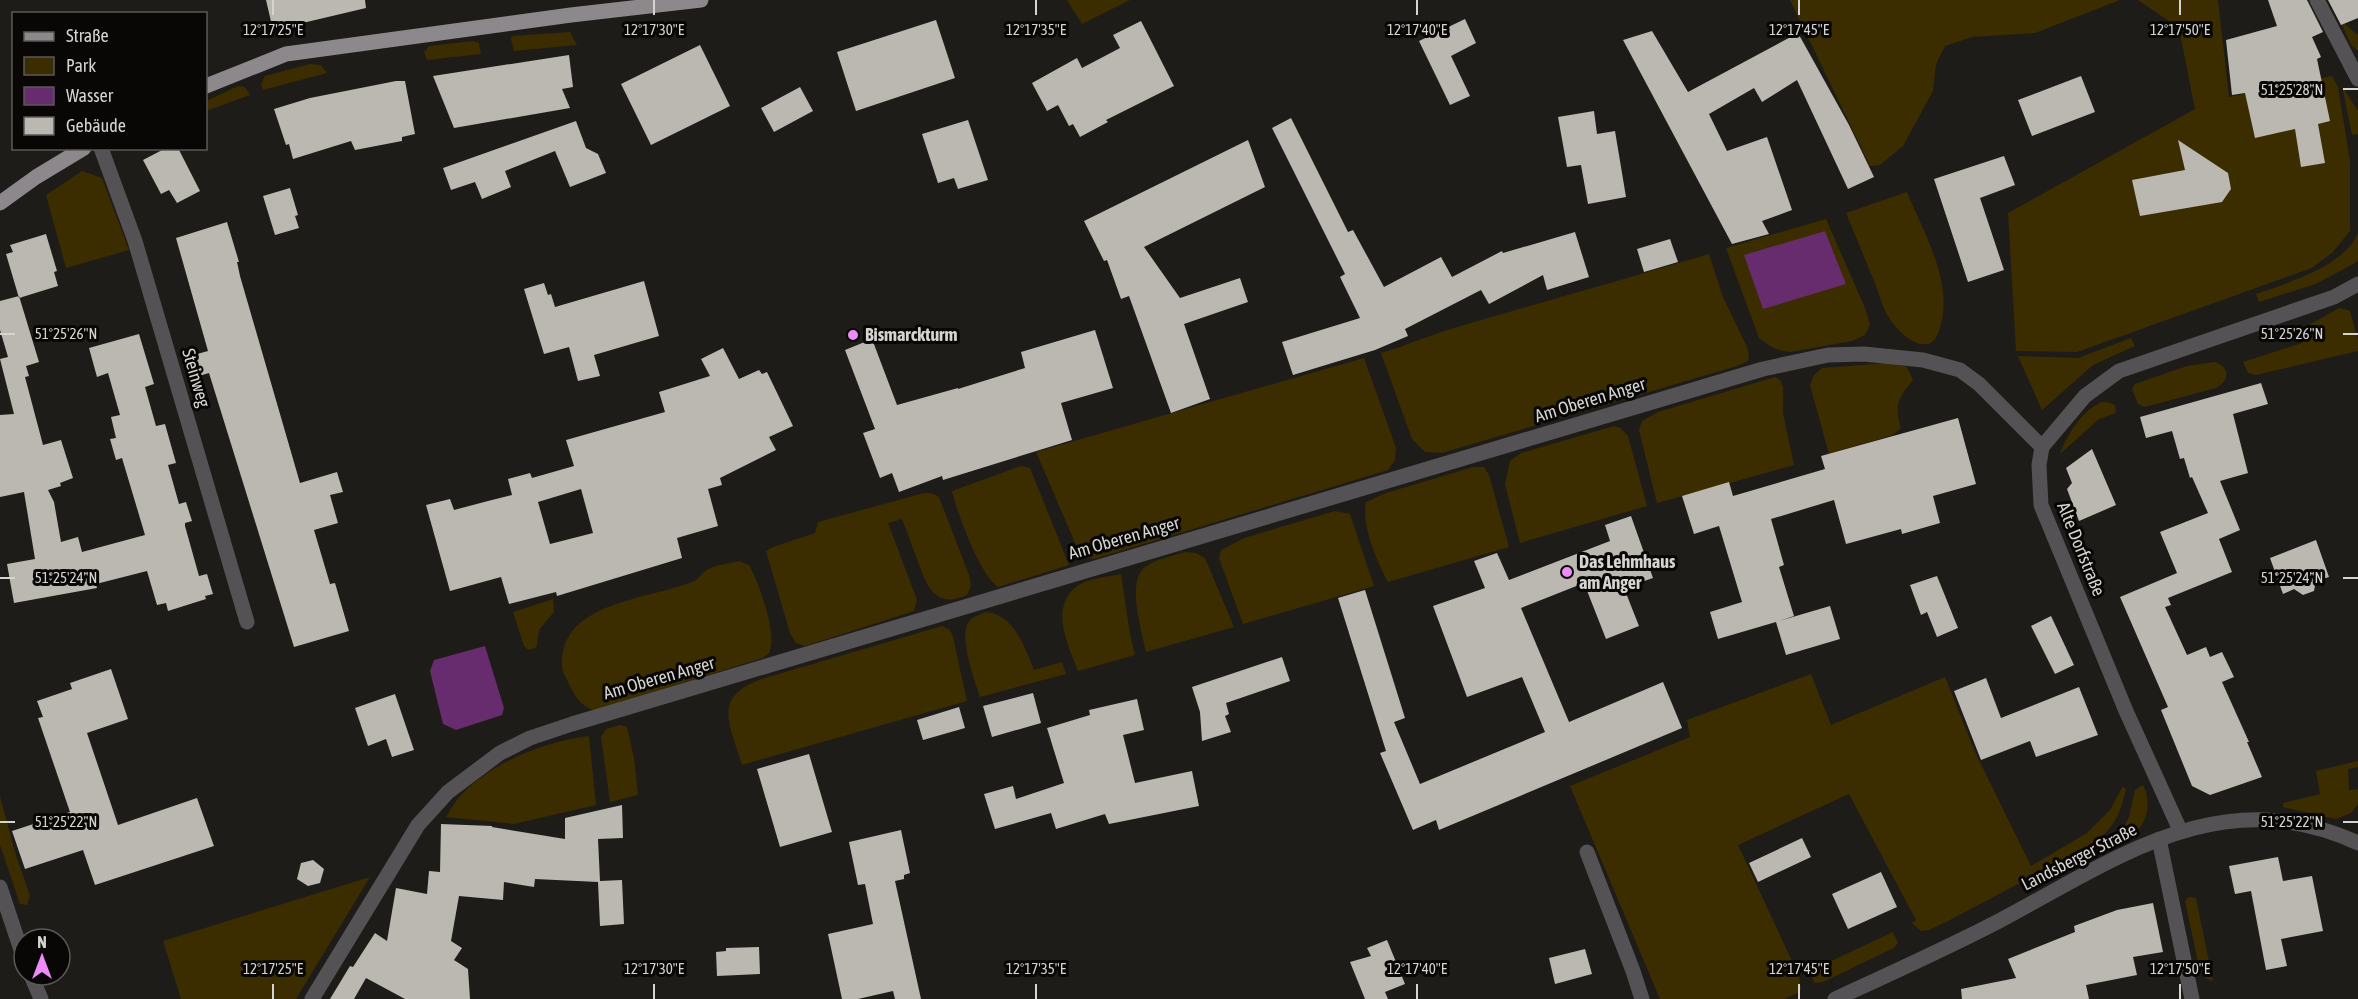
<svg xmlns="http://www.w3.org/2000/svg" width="2358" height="999" font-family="'Asap Condensed',sans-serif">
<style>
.green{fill:#3b2d00}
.water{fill:#662c6d}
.building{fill:#bab8b1;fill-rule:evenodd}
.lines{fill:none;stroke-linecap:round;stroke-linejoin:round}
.minor{stroke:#545254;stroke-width:15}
.major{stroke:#8c888c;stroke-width:15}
.ticks{fill:none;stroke:#d5d4d1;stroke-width:2}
.poi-dot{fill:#ed8cf9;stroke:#080705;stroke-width:2}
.labels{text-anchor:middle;stroke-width:6;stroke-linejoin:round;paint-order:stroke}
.poi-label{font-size:18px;font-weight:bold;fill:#d5d4d1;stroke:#080705;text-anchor:start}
.street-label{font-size:18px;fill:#d5d4d1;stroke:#080705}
.ticks-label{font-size:15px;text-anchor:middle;fill:#d5d4d1;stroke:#080705;stroke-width:6;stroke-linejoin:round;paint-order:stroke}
</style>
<rect width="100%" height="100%" fill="#1e1c18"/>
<!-- green -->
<path class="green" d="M1067,0H1130L1082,24Z
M1790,0H2120L2035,33L1972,37L1945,46L1936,64L1933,91L1903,146L1880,165L1870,166Z
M2138,0H2218L2229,97L2332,76L2338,87L2350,161V231L2333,252L2312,268L2077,352L2016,351L2008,213L2195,109L2179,28Z
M2331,0H2334L2345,24L2358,35V51L2351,45Z
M570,32L577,45L514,51L511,39L512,36Z
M473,41L479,43L481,54L427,60L424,52L429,46Z
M310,64L321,65L327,73L263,90L261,84L265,76Z
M238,86L245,87L250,95L206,111V101Z
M2342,86L2358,111V134L2352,135Z
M82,171L102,178L129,250L66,268L46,195Z
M1907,192C1924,234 1954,282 1940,328C1937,338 1933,346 1922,344C1909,343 1897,329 1890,319C1883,310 1880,296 1876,286C1866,261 1856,237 1846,213Z
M1826,219L1865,308L1870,325L1865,335L1852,341L1791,352C1777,351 1770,347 1759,338L1726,248Z
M2358,233V260L2355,263L2316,284L2259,302L2256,294C2287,283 2345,266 2358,233Z
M1709,254L1723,297L1747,347L1749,355L1748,361L1737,366L1442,453L1425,452L1412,439L1381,353C1406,346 1429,335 1454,328C1539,303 1625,279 1709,254Z
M2339,308L2350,311L2358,340V351L2256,375L2248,373L2243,362L2302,343V329Z
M2131,338L2135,346L2093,365L2042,410L2018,356L2078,358Z
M1364,358L1396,448L1395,460L1388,470L1094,559L1084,557L1079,552L1036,452Z
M2215,362C2230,367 2230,380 2216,388L2145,407L2138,404L2132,389L2135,384L2187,366Z
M1888,363L1907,367L1913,380C1898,398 1894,405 1901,428L1893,435L1829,454L1810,385L1814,375L1822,368Z
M1775,377L1780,380L1783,387V413L1794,465L1657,503L1639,430L1642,421L1658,412Z
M2102,402H2107L2115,405L2116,413L2099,419L2060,454C2067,435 2082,410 2102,402Z
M1614,426L1620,428L1628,436L1647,506L1520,543L1505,484L1510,461L1521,453Z
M1021,466L1030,468L1032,473L1069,565L998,587C980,575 957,513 952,491Z
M1473,467H1484L1489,475L1509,547L1388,582C1377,562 1361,524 1366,502L1386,493Z
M924,493C933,493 937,493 941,502L969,575L971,586L967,595C934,610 926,584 917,559C912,546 907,532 902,519L888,523L917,600L914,611L805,646L796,643L790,633L766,551L773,547L815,533L818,522Z
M1335,511L1350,514L1374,586L1243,624L1219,558L1221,550L1244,538Z
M1185,552L1196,553L1205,558L1234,627L1146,652C1142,632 1126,581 1145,567C1156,559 1173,556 1185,552Z
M739,561L749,565C759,583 778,634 769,653L763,658L595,710C578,706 574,693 566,678C561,669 561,662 563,652C573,600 656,598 694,581C699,579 700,575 704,572C712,565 728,564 739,561Z
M1121,574L1130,634L1135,655L1078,671C1069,647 1049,608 1076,587C1087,578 1108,577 1121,574Z
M553,599L554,612L539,630L537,645L535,648L528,650L524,646L513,612Z
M985,612C1014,614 1024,646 1034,670L1062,662L1066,674L980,697C975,680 956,632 971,619C975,616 981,614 985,612Z
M942,626L950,630L953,637L967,701L742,765C729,722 711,696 765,678Z
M1811,674L1831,725L1945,677L1975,752L2031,866L2087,833L2110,810L2123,786L2126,789C2120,814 2116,824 2097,842L1948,921L1929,930L1921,931L1912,923L1916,920L1849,794L1738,845L1799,976L1801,989L1800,992L1784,999H1660L1570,786L1690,737L1687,720Z
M620,725L627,727L634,758L638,795L610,802L601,737L606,729Z
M589,736L596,805L514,824L446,817C451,809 456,800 462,794C495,761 543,742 589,736Z
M2358,761V767L2348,769L2349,790L2358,789V804L2351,813L2336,819L2283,807V803L2320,794L2316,771Z
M2143,785C2155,809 2143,837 2116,842L2129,817L2135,790Z
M0,796L15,852L30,896L27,905L20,904L0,845Z
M370,877L296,999H181L163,941Z
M2189,897L2196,898L2213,981C2204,979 2202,975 2199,967L2185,901Z
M1893,932L1898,943L1894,948L1823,982L1814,983L1810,971Z"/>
<!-- water -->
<path class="water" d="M1825,231L1846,284L1763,309L1744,255Z
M485,646L504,708L502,715L456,730L443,724L430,671L434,660Z"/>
<!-- building -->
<path class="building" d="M266,0H365L366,8L273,30Z
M2268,0H2307L2323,32L2312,37L2321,57L2317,59L2330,121L2318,124L2325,163L2301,167L2295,129L2255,138L2245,93L2232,95L2226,40L2277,26Z
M2328,0H2358V18L2341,25Z
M1465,19L1476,43L1451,56L1470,96L1450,105L1419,41Z
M936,20L955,78L856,111L837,52Z
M1141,21L1174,86L1106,120L1108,122L1080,137L1073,124L1069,126L1058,105L1047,111L1032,83L1077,58L1082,68L1120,48L1113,35Z
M1652,31L1688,92L1798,33L1849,125L1874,177L1848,189L1797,80L1762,102L1754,88L1709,114L1727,151L1767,137L1792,210L1762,221L1769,234L1732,244L1623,40Z
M700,45L730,106L651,145L621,84Z
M569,55L573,87L562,89L570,108L454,128L433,76Z
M2081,76L2095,112L2032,136L2018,100Z
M396,81H405L415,134L402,137V141L355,150L351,141L293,159L289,144L286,145L274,109L310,98Z
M800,87L813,111L774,132L761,108Z
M1594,111L1597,134L1615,131L1626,197L1588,204L1581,165L1567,167L1558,117Z
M1291,118L1348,232L1353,230L1384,287L1441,257L1452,277L1502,251L1503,253L1575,232L1589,277L1547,290L1543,275L1489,304L1481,290L1405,329L1408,336L1375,350L1293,375L1282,342L1360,318L1340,277L1345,274L1272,128Z
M968,120L988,180L958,189L954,178L938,183L922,134Z
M576,121L586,148L598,154L606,173L570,187L555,151L505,171L511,187L482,199L475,182L451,190L443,168Z
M1248,140L1265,187L1144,247L1180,298L1240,278L1248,302L1184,324L1210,399L1171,413L1129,296L1121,299L1107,260L1104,261L1084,221Z
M2178,140L2228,173L2231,189L2222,202L2140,216L2132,180L2185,170Z
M166,148H178L200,191L177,203L169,190L161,194L143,160Z
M2004,156L2015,185L1980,198L2004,270L1968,282L1934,179Z
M290,188L298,215L295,216L299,228L275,235L263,196Z
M227,222L239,262H237L240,276L300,483L337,472L343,492L330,495L338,523L314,530L330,584L335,583L349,631L294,647L209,373L192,378L186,357L208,351L176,238Z
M46,234L57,271L54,272L58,286L19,298L6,254L13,252L10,245Z
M1670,239L1678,262L1644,272L1637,249Z
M644,281L659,336L594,355L600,376L578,381L569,347L544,354L524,289L544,283L548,295L551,294L555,307Z
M19,296L39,362L26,366L29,376L25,377L43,445L61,440L73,478L60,483L61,486L48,490L54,502L61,542L78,537L82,552L145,535L122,458L116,460L110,439L116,438L111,417L120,415L108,373L97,377L89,348L139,334L154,384L145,387L156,426L165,424L176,463L168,465L179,504L186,502L192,521L185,523V526L199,576L207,574L213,594L205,596L206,599L168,611L166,603L157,605L147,571L96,584L97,588L14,603L7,564L35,559L24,492L0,497V415L14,414L0,359L8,357L0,330V301Z
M1095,330L1113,388L1061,403L1072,440L943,480L942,476L899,492L892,473L880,478L863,433L875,429L845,350L872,339L897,405L958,388V389L1025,368L1021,352Z
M723,348L739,379L759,370L762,374L767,372L793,426L769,437L776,450L720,478L722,485L708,489L718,526L677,538L682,558L557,596L556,592L509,604L501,577L450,591L426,505L450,499L454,510L488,501L512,495L508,479L530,473L532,478L574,466L566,440L665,412L659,392L710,376L701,359ZM581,489L593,533L550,544L538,502Z
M2261,383L2268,404L2233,414L2248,473L2220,481L2240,530L2219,539L2232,572L2168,598L2171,605L2165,607L2187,655L2206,647L2210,657L2222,652L2234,677L2222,682L2249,742H2247L2262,777L2210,795L2192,786L2161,710L2168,707L2120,597L2177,573L2160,532L2208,513L2192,477L2190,478L2184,458L2180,459L2172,431L2146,438L2140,417Z
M1958,418L1976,484L1933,496L1940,523L1902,534L1901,529L1846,544L1834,500L1771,519L1784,565L1779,567L1794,616L1779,621L1830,606L1840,639L1786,655L1776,622L1718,639L1710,612L1742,602L1719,526L1694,534L1682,496L1729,482L1733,496L1825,469L1821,456Z
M2092,449L2116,505L2079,521L2067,489L2072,483L2066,468Z
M1631,516L1653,578L1624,588L1639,626L1606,639L1584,583L1521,608L1569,722L1663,682L1682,728L1439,830L1436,820L1413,830L1380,753L1386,751L1338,598L1365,590L1405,718L1394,722L1420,784L1545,732L1522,677L1467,697L1433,606L1485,588L1474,561L1497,553L1509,580L1610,541L1605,525Z
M2316,540L2329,577L2316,581L2314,591L2303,595L2294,589L2283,594L2270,558Z
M1937,576L1958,628L1937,637L1927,612L1921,615L1910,585Z
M2051,616L2074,665L2055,674L2031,626Z
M1282,657L1290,681L1226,703L1229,714L1225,716L1231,732L1202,741L1200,712L1192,687Z
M111,669L128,719L87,733L118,825L197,798L214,846L95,885L83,850L25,869L12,831L70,812L38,718L43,717L37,701L72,689L70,683Z
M1986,678L2001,718L2079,687L2098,735L2036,757L2030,741L1981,760L1954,691Z
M1033,693L1041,723L992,737L983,706Z
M395,694L414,750L392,757L386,739L368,746L355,708Z
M1137,699L1144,730L1123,735L1135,783L1192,771L1199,806L1109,824L1105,814L1056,829L1051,813L995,829L984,794L1013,786L1016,799L1064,783L1047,728L1090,715L1089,710Z
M959,707L965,728L923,740L917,720Z
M809,754L832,832L780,847L757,769Z
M622,805L623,838L598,839L600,881L622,880L624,924L600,926L598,882L535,879L534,887L504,882L503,900L459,896L451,941L462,948L454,960L468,969L470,999H405L366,978L354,999H330L350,966L353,967L375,933L387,941L396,888L427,894L429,871L440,872L441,824L492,826V827L565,839V818Z
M901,830L910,873L904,875V879L895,881L921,999H895L893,991L858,999H842L828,934L873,924L865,884L858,885L849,842Z
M1802,838L1811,857L1758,882L1749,863Z
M2278,857L2283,881L2312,876L2323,931L2281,939L2287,966L2266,970L2251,891L2235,894L2229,866Z
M313,860L324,869L320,883L308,886L297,879L301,863Z
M1881,872L1897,907L1848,929L1832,894Z
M2153,903L2163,952L2133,957L2137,975L2086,985L2089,999H1962L1961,989L2016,978L2008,959L2075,932L2074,926L2117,910Z
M1387,940L1405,984L1385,992L1388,999H1365L1350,962L1371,956L1367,948Z
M759,947L760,974L717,976L716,952L726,951V948Z
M1585,949L1592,974L1555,984L1549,958Z"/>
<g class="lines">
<!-- minor -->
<path class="minor" d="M2317,0L2358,79
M101,148L135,241L247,622
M2180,830L2126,711L2041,505L2039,465L2042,447L2085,396L2119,371L2334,297L2358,284
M2159,839L2192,999
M1587,852L1633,971L1642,999
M0,887L24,959
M31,975L41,999
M312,999L418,825L448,792L500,753L530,738L572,724L1763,369L1828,355L1864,354L1923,360L1960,370L1979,384L2042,447
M1835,999C1890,974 1945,949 1999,921C2116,859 2221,780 2358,843"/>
<!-- major -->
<path class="major" d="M206,86L286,54L571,15L701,0
M0,203L36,177L84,148"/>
</g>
<!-- ticks -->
<path class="ticks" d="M273,0V15M654,0V15M1036,0V15M1417,0V15M1799,0V15M2180,0V15M2343,89H2358M0,334H15M2343,334H2358M0,578H15M2343,578H2358M0,822H15M2343,822H2358M273,984V999M654,984V999M1036,984V999M1417,984V999M1799,984V999M2180,984V999"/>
<!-- markers -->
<g class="poi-dot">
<circle cx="853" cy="335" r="6"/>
<circle cx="1567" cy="572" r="6"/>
</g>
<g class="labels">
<!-- poi labels -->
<g class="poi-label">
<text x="865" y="341">Bismarckturm</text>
<text x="1579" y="568">Das Lehmhaus<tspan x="1579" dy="21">am Anger</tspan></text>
</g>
<!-- street labels -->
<g class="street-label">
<text transform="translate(196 378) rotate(74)" y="6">Steinweg</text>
<text transform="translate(1590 400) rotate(-17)" y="6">Am Oberen Anger</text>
<text transform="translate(1124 538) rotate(-16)" y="6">Am Oberen Anger</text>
<text transform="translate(2081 549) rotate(68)" y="6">Alte Dorfstraße</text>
<text transform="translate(659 678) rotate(-16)" y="6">Am Oberen Anger</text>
<text transform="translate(2079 857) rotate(-27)" y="6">Landsberger Straße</text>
</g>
</g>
<g class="ticks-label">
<text x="273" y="35">12°17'25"E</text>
<text x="654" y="35">12°17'30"E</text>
<text x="1036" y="35">12°17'35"E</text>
<text x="1417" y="35">12°17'40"E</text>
<text x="1799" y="35">12°17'45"E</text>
<text x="2180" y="35">12°17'50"E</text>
<text x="2292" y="95">51°25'28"N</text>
<text x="66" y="339">51°25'26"N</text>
<text x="2292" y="339">51°25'26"N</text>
<text x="66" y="583">51°25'24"N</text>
<text x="2292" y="583">51°25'24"N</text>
<text x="66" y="827">51°25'22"N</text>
<text x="2292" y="827">51°25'22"N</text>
<text x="273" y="974">12°17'25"E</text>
<text x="654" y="974">12°17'30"E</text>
<text x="1036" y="974">12°17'35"E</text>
<text x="1417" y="974">12°17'40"E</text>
<text x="1799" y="974">12°17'45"E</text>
<text x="2180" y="974">12°17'50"E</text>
</g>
<!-- legend -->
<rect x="12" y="12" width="195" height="138" fill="#080705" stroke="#5a5957" stroke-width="1.5"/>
<rect x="24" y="32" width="30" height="9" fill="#8c888c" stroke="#5a5957" stroke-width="1.5"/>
<text x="66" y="42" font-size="18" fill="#d5d4d1">Straße</text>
<rect x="24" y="57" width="30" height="18" fill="#3b2d00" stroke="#5a5957" stroke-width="1.5"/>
<text x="66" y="72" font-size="18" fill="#d5d4d1">Park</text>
<rect x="24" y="87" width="30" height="18" fill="#662c6d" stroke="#5a5957" stroke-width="1.5"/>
<text x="66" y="102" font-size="18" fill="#d5d4d1">Wasser</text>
<rect x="24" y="117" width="30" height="18" fill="#bab8b1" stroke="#5a5957" stroke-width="1.5"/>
<text x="66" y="132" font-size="18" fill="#d5d4d1">Gebäude</text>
<!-- north arrow -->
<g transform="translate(42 957)"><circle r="28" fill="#080705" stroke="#5a5957" stroke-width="1.5"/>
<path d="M0-4.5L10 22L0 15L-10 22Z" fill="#ed8cf9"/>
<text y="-9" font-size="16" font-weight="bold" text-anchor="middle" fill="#d5d4d1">N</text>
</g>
</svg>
